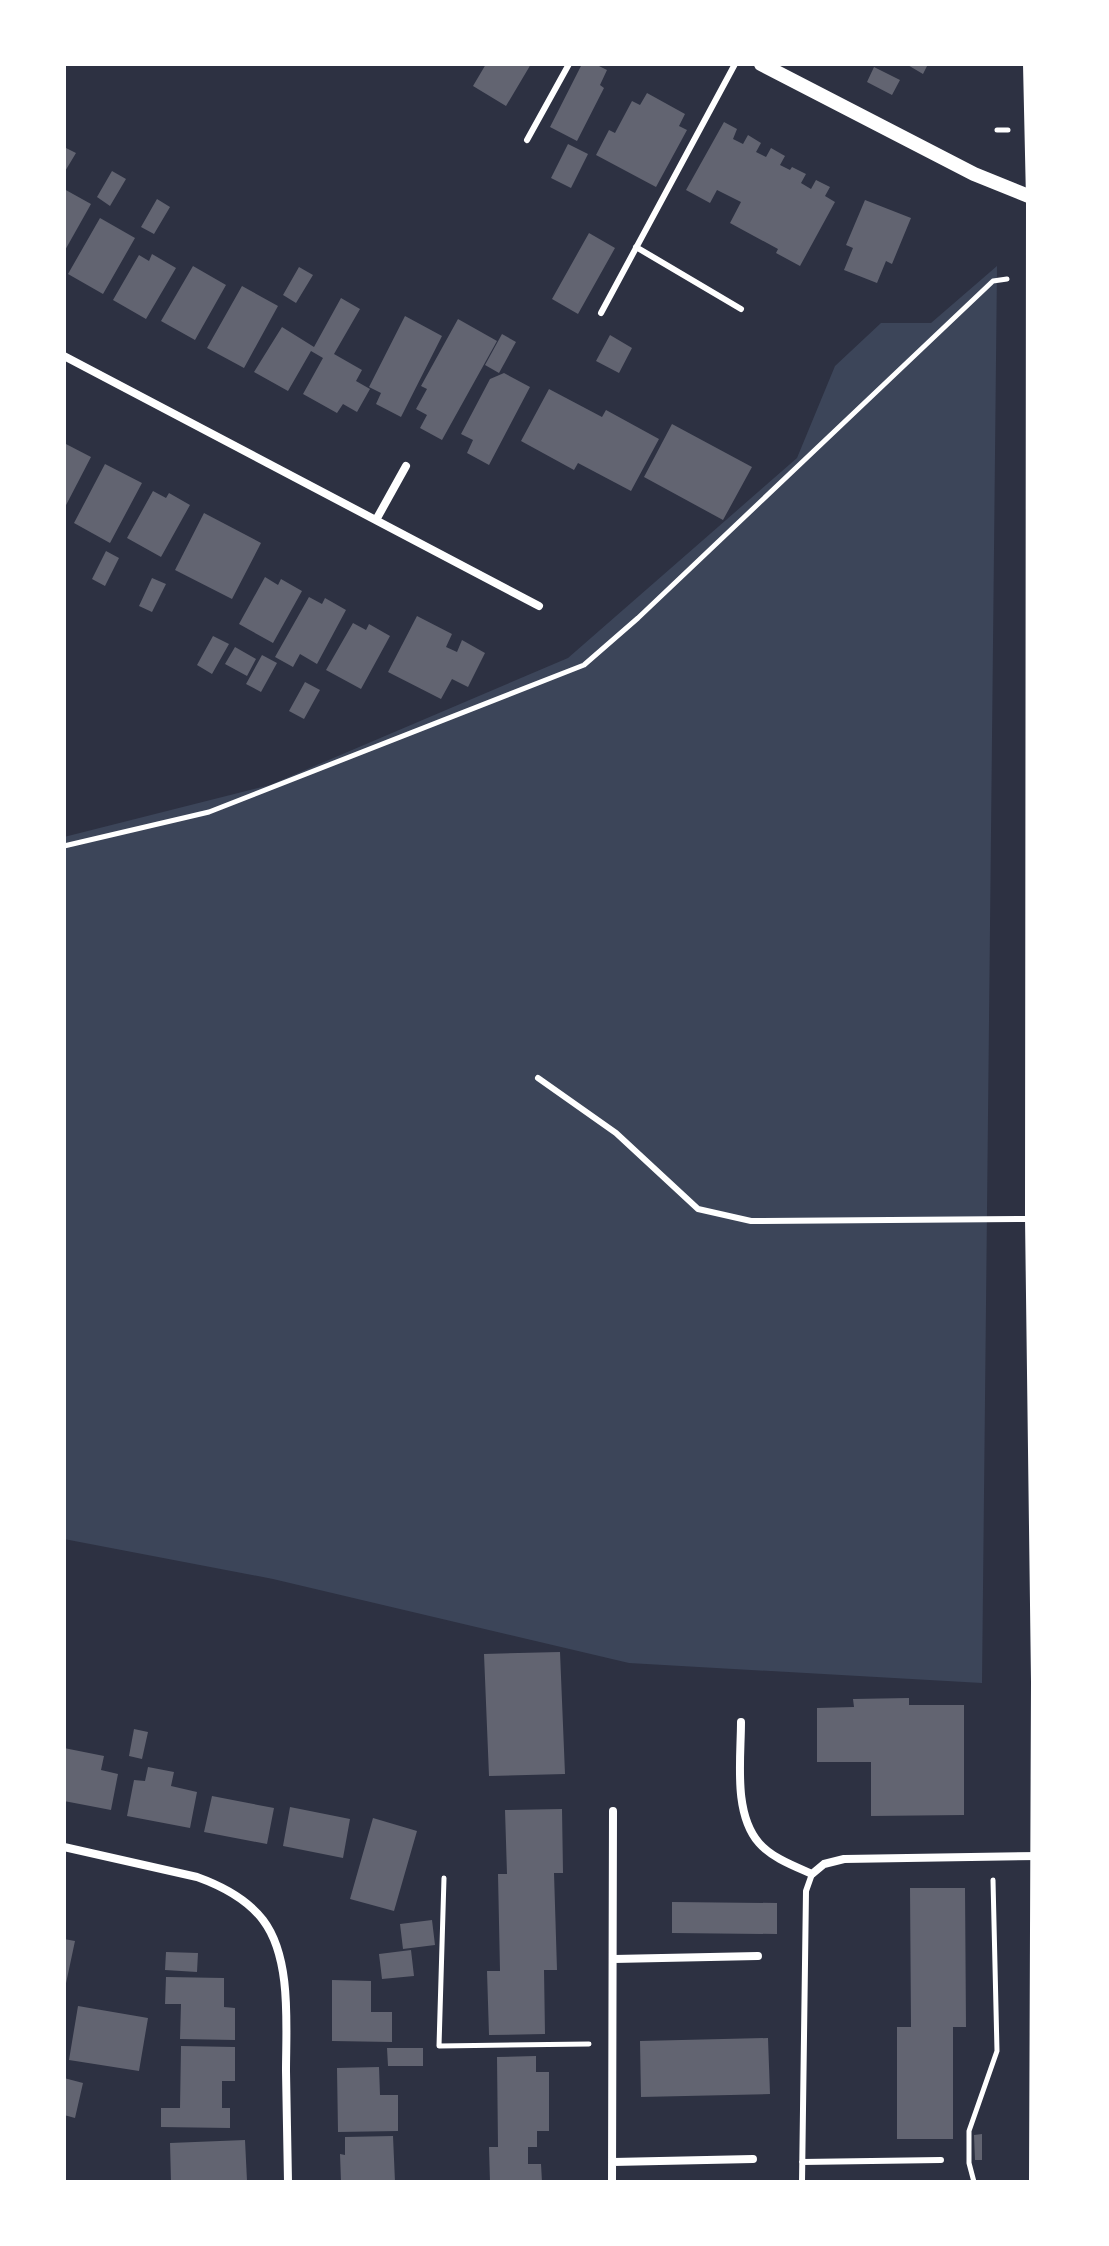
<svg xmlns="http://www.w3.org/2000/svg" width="1109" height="2246" font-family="'Varela Round',sans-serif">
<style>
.green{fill:#3c4559}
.building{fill:#626471}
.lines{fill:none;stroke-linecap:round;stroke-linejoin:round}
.path{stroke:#fff;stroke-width:5}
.service{stroke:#fff;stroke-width:6}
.minor{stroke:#fff;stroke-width:8}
.tertiary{stroke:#fff;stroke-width:14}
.primary{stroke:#fff;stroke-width:20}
</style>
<rect width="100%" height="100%" fill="#2d3142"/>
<!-- green -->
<path class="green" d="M997,266L982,1683L629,1663L273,1579L64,1539V837L270,785L568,658L797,458L835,366L881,323H931Z"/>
<!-- building -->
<path class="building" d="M486,64H531L506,106L473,86Z
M582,64H595L607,70L600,85L604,88L577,141L550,127Z
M906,64H928L923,74Z
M874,67L900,80L892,95L867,82Z
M647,93L685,114L679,126L687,130L656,187L596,155L609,130L615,133L632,101L640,105Z
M724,122L737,129L733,139L743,144L748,135L761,143L756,152L766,157L771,148L785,156L780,165L790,170L792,167L806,174L801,183L811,189L816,180L830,187L825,196L835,202L800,266L776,253L778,249L730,223L741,202L717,190L710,203L686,190Z
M568,144L588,154L571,188L551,178Z
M64,147L76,153L64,173Z
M112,171L126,179L110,206L97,197Z
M64,189L91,204L64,252Z
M157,199L170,207L154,234L141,227Z
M865,200L911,218L892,264L886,261L877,283L844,270L853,248L846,245Z
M100,218L135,238L103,294L68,274Z
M589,233L615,248L578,314L552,299Z
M152,254L176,268L146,319L113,300L139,255L149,261Z
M193,266L226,285L195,340L161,321Z
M299,267L313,275L296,303L283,295Z
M242,286L278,306L244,368L207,348Z
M341,298L360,309L334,354L362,370L356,381L370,389L357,412L343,404L337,413L303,394L323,358L311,351L288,391L254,372L282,327L314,347Z
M405,316L442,336L401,417L376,404L381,393L369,387Z
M458,319L497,341L442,440L420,428L427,415L416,409L427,389L421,386Z
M502,334L516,342L499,373L485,365Z
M610,335L632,348L619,373L596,361Z
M504,373L530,387L489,465L467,453L473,440L461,434L490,379Z
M549,389L602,417L606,410L659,439L631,491L578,463L574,470L521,441Z
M672,424L752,467L723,520L644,477Z
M64,443L91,457L64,509Z
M105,464L142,483L110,543L74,523Z
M153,491L166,498L169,493L190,505L161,557L127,538Z
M204,513L261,543L232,599L175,570Z
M106,551L119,558L105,586L92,579Z
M265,577L278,585L281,579L302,591L273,643L239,624Z
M152,578L166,584L152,612L139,606Z
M309,597L322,604L325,598L346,610L317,664L300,654L293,667L275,657Z
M417,616L452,634L446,647L457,652L462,640L485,653L468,687L452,679L441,699L388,672Z
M353,623L366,630L369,624L390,636L361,689L326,670Z
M213,636L229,644L212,674L197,665Z
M235,647L256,659L247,676L225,664Z
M262,655L277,663L261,692L246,684Z
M305,682L320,690L304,719L289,711Z
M560,1652L565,1774L489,1776L484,1654Z
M909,1698V1705H964V1815L871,1816V1762H817V1708L854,1707L853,1699Z
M134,1729L148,1732L142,1759L129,1756Z
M64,1748L104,1756L101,1770L118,1774L111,1810L64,1801Z
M148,1767L174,1772L171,1786L197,1792L190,1828L127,1816L134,1780L145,1781Z
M212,1796L274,1808L267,1844L204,1832Z
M290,1807L350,1819L343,1858L283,1846Z
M562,1809L563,1873H554L557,1970H544L545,2034L489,2035L487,1971H500L498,1874H507L505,1810Z
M373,1818L417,1831L394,1911L350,1899Z
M910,1888H965L966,2027H953V2139H897V2027H911Z
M672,1902L777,1903V1934L672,1933Z
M432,1920L435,1945L403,1949L400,1924Z
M64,1939L75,1941L65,1988H64Z
M411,1950L414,1976L382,1979L379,1954Z
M166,1952L198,1953L197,1972L165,1970Z
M166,1977L224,1978V2007L235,2008V2040L180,2039L181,2004H165Z
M332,1980L371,1981V2012H392V2042L332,2041Z
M78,2006L148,2018L139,2071L69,2060Z
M768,2038L770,2094L641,2097L640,2041Z
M181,2046L235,2047V2081H222V2108H230V2128L161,2127V2108H180Z
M387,2048H423V2066H388Z
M536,2056V2072H549V2131H537V2147H528V2164H541L542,2182H490L489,2147H498L497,2057Z
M379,2067L380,2095H398V2131L338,2132L337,2068Z
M64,2078L83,2083L75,2118L64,2115Z
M982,2134V2160H975L974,2135Z
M393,2136L395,2182H341L340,2154L345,2155V2137Z
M245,2140L247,2181L171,2182L170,2143Z"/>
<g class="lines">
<!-- path -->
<path class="path" d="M997,130H1008
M64,846L209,812L584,665L638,618L993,281L1007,279
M444,1878L439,2046L589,2044
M974,2182L969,2163V2131L997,2051L993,1880"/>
<!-- service -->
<path class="service" d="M527,140L569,64
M636,247L741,309
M601,313L735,64
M538,1078L616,1133L698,1209L751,1221L1029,1219
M802,2162L941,2160
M802,2182L806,1891L812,1874"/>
<!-- minor -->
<path class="minor" d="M64,356L539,606
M376,520L406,466
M741,1722C741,1759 733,1813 759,1843C772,1858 794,1866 812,1874L824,1864L844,1859L1040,1856
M64,1847L197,1877C222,1886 247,1899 263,1920C292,1958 286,2026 286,2071C287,2108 287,2145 288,2182
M614,1959L758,1956
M613,2162L753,2159
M612,2182L613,1811"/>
<!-- tertiary -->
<path class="tertiary" d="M761,64L974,174L1036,199"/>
<!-- primary -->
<path class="primary" d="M1033,64L1036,199L1035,1218L1041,1682L1039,2182"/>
</g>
<!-- border -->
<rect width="1109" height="2246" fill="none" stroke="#ffffff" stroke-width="132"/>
</svg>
